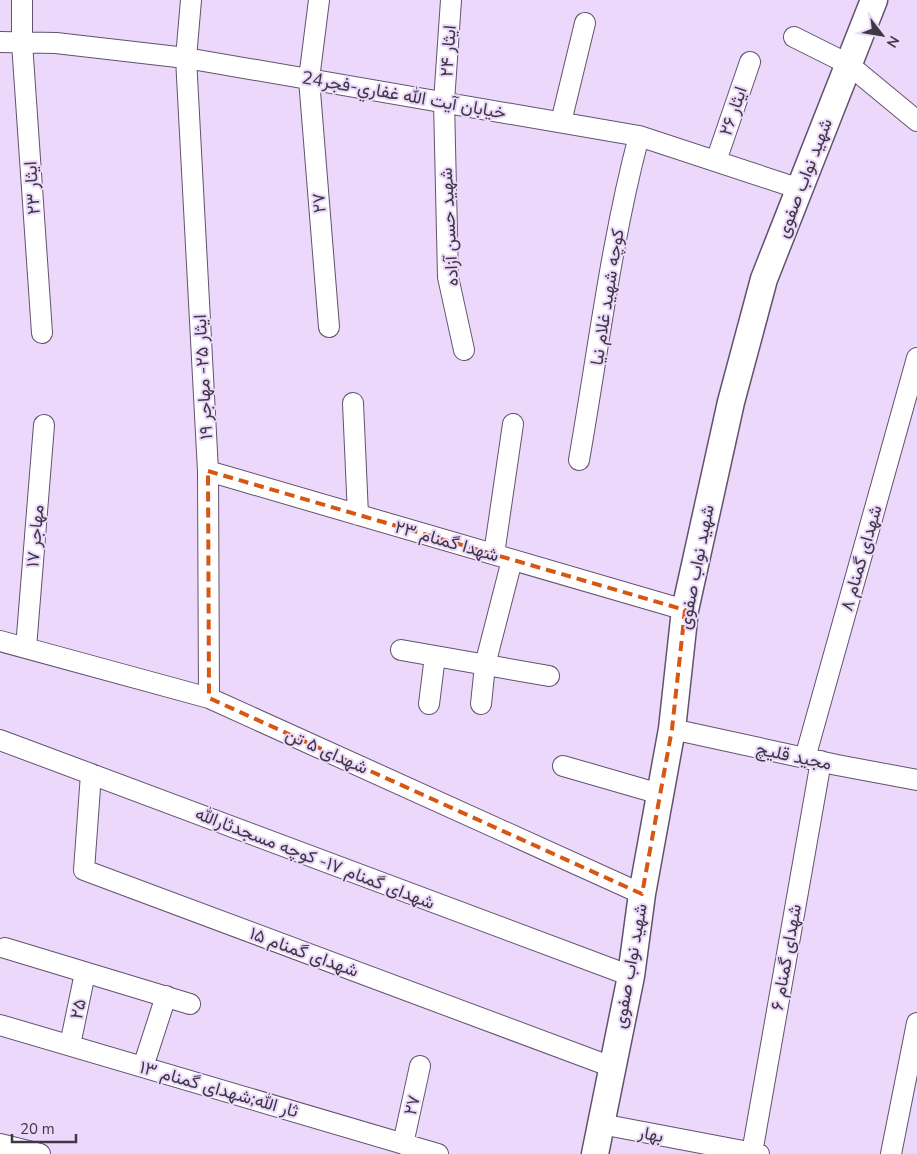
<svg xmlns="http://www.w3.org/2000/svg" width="917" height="1154" font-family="'Nunito Sans',Vazirmatn,sans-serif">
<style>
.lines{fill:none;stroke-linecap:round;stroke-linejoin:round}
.minor-casing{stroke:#63526f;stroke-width:22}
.tertiary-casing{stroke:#63526f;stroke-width:29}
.minor{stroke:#fff;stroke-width:20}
.tertiary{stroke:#fff;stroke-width:26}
.marked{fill:none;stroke:#d75612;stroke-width:4;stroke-dasharray:10 6;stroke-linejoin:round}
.labels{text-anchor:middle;stroke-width:4;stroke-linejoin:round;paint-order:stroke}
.street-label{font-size:18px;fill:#3e3744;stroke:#ebd8fa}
</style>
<rect width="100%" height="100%" fill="#ebd8fa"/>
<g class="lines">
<defs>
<path id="minor" d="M22,0V43L42,333
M191,0L186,58L208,471L209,698
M319,0L309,79L329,327
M451,0L444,102L448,277L464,350
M794,37L848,64L917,121
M0,42L56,43L186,58L639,136L800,189
M561,122L585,23
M716,161L750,62
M353,403L358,515
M579,460C598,352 611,242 639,136
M208,471L685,610
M494,554L513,424
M0,641L209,698L642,894
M26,648L44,425
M401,650L549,676
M429,704L435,656
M481,704L485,665L512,560
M672,729L837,765L917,780
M0,740L631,976
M805,758L917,358
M563,766L660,794
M91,774L84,870L612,1067
M5,948L190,1004
M0,1025L438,1154
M70,1045L85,973
M143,1067L166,996
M601,1124L759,1154
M0,1144L40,1154
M403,1144L420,1066
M752,1153L821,761
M891,1154L917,1023"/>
<path id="tertiary" d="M595,1154L631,976L642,894L672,729L685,610L731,402L764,279L874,0"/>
</defs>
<!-- minor casing -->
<use href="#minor" class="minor-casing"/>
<!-- tertiary casing -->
<use href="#tertiary" class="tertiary-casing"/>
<!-- minor -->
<use href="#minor" class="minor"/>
<!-- tertiary -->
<use href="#tertiary" class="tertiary"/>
</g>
<!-- marked area -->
<path class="marked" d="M208,471L685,610L672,729L642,894L209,698Z"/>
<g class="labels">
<!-- street labels -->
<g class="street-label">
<text transform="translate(448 51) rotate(-86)" y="6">ایثار ۲۴</text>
<text transform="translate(404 95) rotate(10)" y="6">خيابان آيت الله غفاري-فجر24</text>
<text transform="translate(733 111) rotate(-71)" y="6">ایثار ۲۶</text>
<text transform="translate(804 178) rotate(-69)" y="6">شهید نواب صفوی</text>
<text transform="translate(32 188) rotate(-94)" y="6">ایثار ۲۳</text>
<text transform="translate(319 203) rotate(-95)" y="6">۲۷</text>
<text transform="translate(449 227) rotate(-93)" y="6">شهید حسن آزاده</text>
<text transform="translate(607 297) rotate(-81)" y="6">کوچه شهید غلام نیا</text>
<text transform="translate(203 377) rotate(-93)" y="6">ایثار ۲۵- مهاجر ۱۹</text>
<text transform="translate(35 536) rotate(-85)" y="6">مهاجر ۱۷</text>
<text transform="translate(447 541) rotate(16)" y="6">شهدا گمنام ۲۳</text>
<text transform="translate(861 558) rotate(-74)" y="6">شهدای گمنام ۸</text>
<text transform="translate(696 567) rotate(-79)" y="6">شهید نواب صفوی</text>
<text transform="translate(327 751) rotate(24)" y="6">شهدای ۵ تن</text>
<text transform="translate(794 756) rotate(12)" y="6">مجید قلیچ</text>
<text transform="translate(315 858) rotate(21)" y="6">شهدای گمنام ۱۷- كوچه مسجدثارالله</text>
<text transform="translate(304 952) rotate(20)" y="6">شهدای گمنام ۱۵</text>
<text transform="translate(786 957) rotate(-80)" y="6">شهدای گمنام ۶</text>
<text transform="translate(630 966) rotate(-80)" y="6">شهید نواب صفوی</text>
<text transform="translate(78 1009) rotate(-78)" y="6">۲۵</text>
<text transform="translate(219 1089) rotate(16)" y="6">ثار الله;شهدای گمنام ۱۳</text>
<text transform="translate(412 1105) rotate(-77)" y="6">۲۷</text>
<text transform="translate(651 1134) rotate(11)" y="6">بهار</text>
</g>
</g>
<!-- north arrow -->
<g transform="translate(882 35) rotate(121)" stroke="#ebd8fa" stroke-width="4" paint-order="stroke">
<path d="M0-4L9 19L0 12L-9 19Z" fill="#3e3744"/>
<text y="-8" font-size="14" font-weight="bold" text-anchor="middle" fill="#3e3744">N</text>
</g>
<!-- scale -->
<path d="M12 1134v8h64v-8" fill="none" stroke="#3e3744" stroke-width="2.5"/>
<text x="20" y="1134" font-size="15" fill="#3e3744" stroke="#ebd8fa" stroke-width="4" paint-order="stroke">20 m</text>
</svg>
